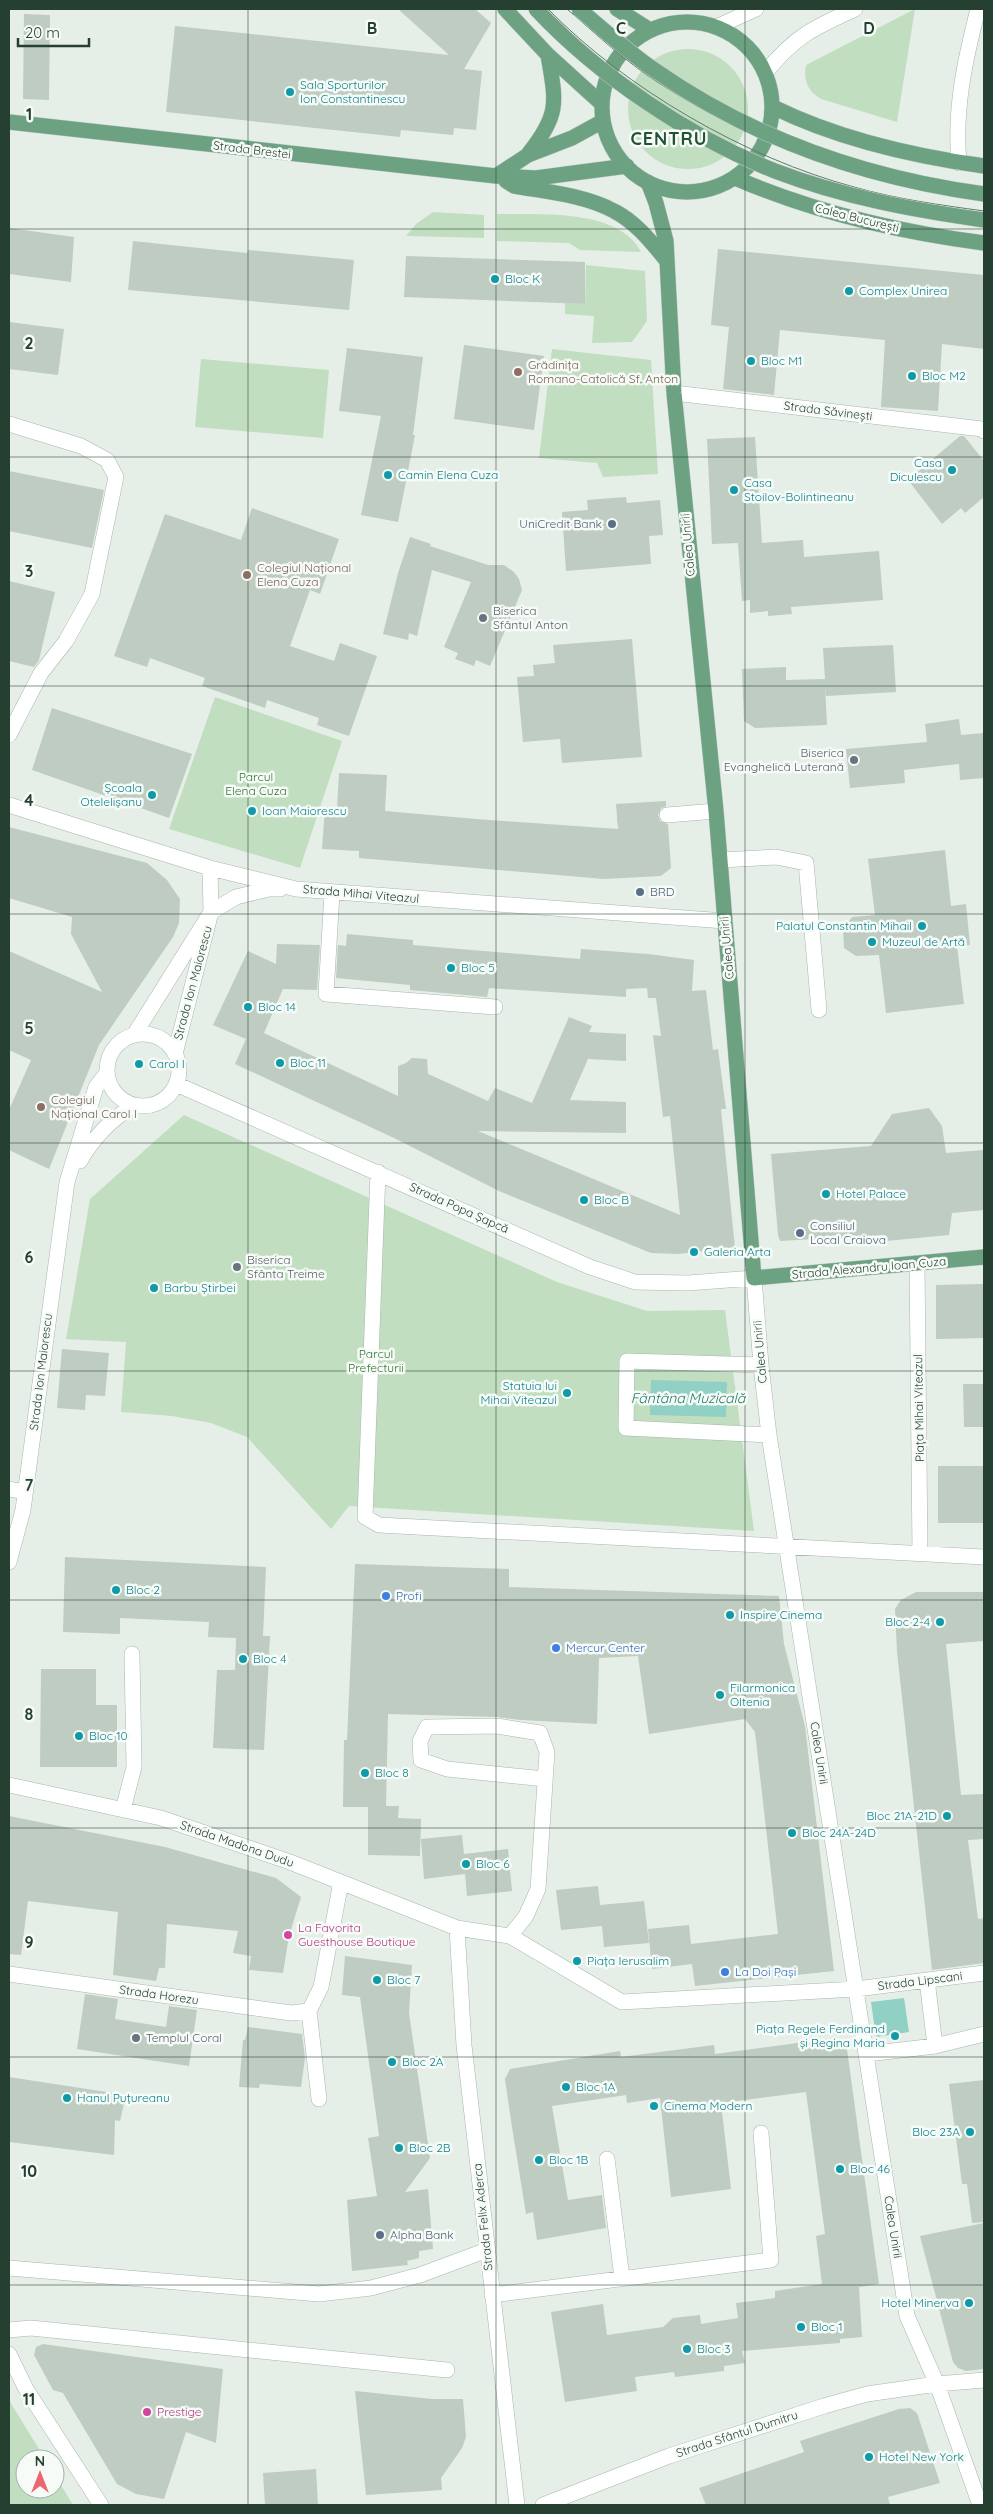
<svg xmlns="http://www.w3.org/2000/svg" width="993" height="2514" font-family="Quicksand,sans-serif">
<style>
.green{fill:#c2dec0}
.water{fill:#91d0c4}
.building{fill:#beccc2}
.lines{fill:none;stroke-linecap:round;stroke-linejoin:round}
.minor-tunnel{stroke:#bfcbc3;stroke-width:15;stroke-dasharray:15 8;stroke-linecap:butt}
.minor-casing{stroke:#a8b6ad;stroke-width:16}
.major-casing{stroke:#c2cac5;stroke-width:16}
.minor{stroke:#fff;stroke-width:15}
.major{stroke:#6ca282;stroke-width:15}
.tram{stroke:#607b6b;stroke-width:1}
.major-bridge-casing{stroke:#c2cac5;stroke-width:16;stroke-linecap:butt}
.major-bridge{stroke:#6ca282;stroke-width:15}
.grid{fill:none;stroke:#254030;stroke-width:1;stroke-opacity:0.55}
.culture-dot{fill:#0f9aa8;stroke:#f7fbf7;stroke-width:2}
.education-dot{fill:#8d6e63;stroke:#f7fbf7;stroke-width:2}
.service-dot{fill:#5c6f8a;stroke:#f7fbf7;stroke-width:2}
.worship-dot{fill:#6b7280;stroke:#f7fbf7;stroke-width:2}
.shop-dot{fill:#3f7fe0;stroke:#f7fbf7;stroke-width:2}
.hotel-dot{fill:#d1479c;stroke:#f7fbf7;stroke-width:2}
.labels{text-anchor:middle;stroke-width:5;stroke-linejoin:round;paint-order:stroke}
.culture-label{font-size:12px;fill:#0d838f;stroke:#f7fbf7;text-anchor:start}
.street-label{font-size:12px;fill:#254030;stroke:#f7fbf7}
.education-label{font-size:12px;fill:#785e54;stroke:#f7fbf7;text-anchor:start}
.service-label{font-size:12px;fill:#4e5e75;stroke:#f7fbf7;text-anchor:start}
.worship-label{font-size:12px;fill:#5b616d;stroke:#f7fbf7;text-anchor:start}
.park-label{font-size:12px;fill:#317634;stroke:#f7fbf7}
.shop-label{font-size:12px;fill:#366cbe;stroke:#f7fbf7;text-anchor:start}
.hotel-label{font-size:12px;fill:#b23c85;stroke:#f7fbf7;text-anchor:start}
.water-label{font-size:14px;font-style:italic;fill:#217a6b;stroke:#f7fbf7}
.district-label{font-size:18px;font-weight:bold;letter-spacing:1px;fill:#215235;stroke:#f7fbf7}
.grid-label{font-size:16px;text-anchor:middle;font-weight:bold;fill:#254030;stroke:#f7fbf7;stroke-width:5;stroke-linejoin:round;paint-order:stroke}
</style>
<rect width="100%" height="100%" fill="#e6eee8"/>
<!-- green -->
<path class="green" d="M915,9L897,122L821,99C808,91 803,81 806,65Z
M628 109a60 60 0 1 1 120 0a60 60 0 1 1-120 0Z
M433,212L484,215V238L406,236L416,224Z
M497,214C539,215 619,208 641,252L580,250L569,243L497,241Z
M586,265L645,271L647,321L632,342L592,343L594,316L565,314V303L585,304Z
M552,349L651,360L658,474L603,477L597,463L539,458Z
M201,359L329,370L323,438L195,427Z
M215,697L342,741L300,868L169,829Z
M184,1115L557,1282L647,1311L725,1310L754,1531L349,1506L331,1529L247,1437L211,1423L172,1416L121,1412L126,1342L66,1339L90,1199Z
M9,2400L45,2459H25V2489H55V2475L73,2505H9Z"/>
<!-- water -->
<path class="water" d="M651,1380L727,1382L726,1417L650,1415Z
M904,1998L909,2032L876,2037L871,2002Z"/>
<!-- building -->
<path class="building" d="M398,9H475L491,23L464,69L482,71L476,130L454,128L453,135L401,130L400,137L166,112L175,26L449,55Z
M24,14L50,15L49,100L23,99Z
M9,228L74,237L71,282L9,274Z
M133,241L247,253L248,250L354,260L349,310L128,290Z
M718,249L984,275V349L942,344L938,411L881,407L885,340L780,330L774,395L723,389L729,327L711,325Z
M406,256L585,262V304L404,297Z
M9,322L64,329L58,375L9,369Z
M464,345L544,356L534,430L454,419Z
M347,348L423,357L413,435H415L398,522L361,515L381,416L339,411Z
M960,436H964L984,461V497L965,513L961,508L942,524L908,480Z
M755,437L762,543L803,540L804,557L879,551L883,600L791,607L792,614L768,616V611L750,613V600L742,601L738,543L712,544L707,439Z
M9,471L104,490L92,548L9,531Z
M626,497L627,503L660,500L663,535L649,536L651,564L566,571L562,512L588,510L587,500Z
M252,508L339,539L320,594L310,590L290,646L334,661L340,643L377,656L349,736L317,725L319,718L267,700L265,708L202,686L205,678L150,658L147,667L114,656L165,514L241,540Z
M410,537L431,544L430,546L488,565H504L514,572L519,579L522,590L490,666L476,660L474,666L455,659L458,653L444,647L471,582L432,570L417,636L409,633L408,640L383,634L398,573Z
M9,581L55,592L39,660L34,667L9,661Z
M632,639L642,757L562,763L560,739L523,742L517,677L534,676L533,665L555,663L553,645Z
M893,645L896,692L826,696L825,684L827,725L755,728L744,721L742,669L786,667V680L825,679L823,648Z
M52,708L192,754L169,818L32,770Z
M959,719L961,735L984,733V778L960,780L959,764L904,770L905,783L850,788L846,749L927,742L925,724Z
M339,773L387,775L385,811L476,819L618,829L616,804L666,801V806L661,808L658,815L660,821L668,824L671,868L661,876L604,879L359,858V851L322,849L325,807L337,808Z
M9,827L147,863L167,880L180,899L179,923L173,937L99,1045L49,1169L9,1150V1110L31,1060L9,1050V951L102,992L71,934L72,917L9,898Z
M945,850L951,906L966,904L970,945L957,946L964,1004L886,1013L879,955L856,956L844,948L843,929L852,917L875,915L868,859Z
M347,934L413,940V945L580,959L581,949L648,954L694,960L692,991L706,990L713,1050L718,1049L726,1109H721L735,1248L678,1254L651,1253L499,1191L396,1139L235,1064L246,1039L213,1025L248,951L276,964L277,944L320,945L317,990L283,989L264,1033L398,1096V1066L406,1063L412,1058L427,1059L428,1074L488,1101L495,1088L532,1103L569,1017L592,1026L589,1032L626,1034V1061L588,1059L570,1100L626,1102V1133L478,1131L680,1215L670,1116L663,1117L653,1035L661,1036L656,998H648L647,988L626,989V997L489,988L487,997L410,990V985L336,978L338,945L346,946Z
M929,1108L942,1126L946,1153L984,1150V1210L952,1213L949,1235L886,1241L885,1235L780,1241L778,1235L771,1154L871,1146L892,1114Z
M984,1284V1338L936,1339V1285Z
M62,1349L109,1353L105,1396L86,1395L85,1410L57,1408Z
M963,1384H984V1427H964Z
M938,1466H984V1523H938Z
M65,1557L266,1567L263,1636H270L264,1750L213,1748L217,1670H235L236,1638L208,1637L209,1622L120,1618V1634L63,1632Z
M355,1564L509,1569V1587L779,1596L784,1644L805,1726L834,1971L695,1986L692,1964L652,1969L648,1929L689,1925L691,1944L778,1934L755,1732L745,1719L649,1734L638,1656L599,1658L597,1724L521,1720L497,1717L388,1714L386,1806H399L398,1818L421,1819L420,1856L368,1855V1807H343L344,1740H347Z
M916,1592H984V1641L946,1644L961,1795L984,1794V1839L968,1840L978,1919L984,1918V1963L932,1970L897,1652L895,1609L901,1600Z
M41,1669H96V1705H117V1767H40Z
M9,1816L165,1847L276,1878L301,1897L289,1936L283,1973L249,1970L251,1956L233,1953L238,1931L167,1924L165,1968H159L156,1981L113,1975L118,1912L28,1901L21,1955L9,1954Z
M462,1835L464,1854L508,1849L512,1891L467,1896L465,1874L424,1879L421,1839Z
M598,1886L600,1905L644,1901L649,1943L604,1947L602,1926L561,1930L556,1890Z
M345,1956L412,1965L409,2013L430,2158L405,2192L428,2189L433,2249L419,2251V2258L407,2261L408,2265L352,2271L347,2200L377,2196L368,2138L379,2136L360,1997L342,1995Z
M85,1994L118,1999L115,2019L166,2027L169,2006L197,2010L189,2066L77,2049Z
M248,2027L302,2034L305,2058L301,2087L260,2084L259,2088L239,2087L243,2040H245Z
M835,2038L844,2042L847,2049L879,2284L859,2287L862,2337L840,2339V2343L742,2351L745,2363L724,2366V2371L675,2377L674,2372L635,2377L637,2391L565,2402L551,2312L603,2304L607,2335L663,2327L673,2318L700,2315L701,2324L738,2318L736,2303L775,2298V2291L822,2284L816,2236L825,2234L806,2092L721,2103L731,2189L671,2197L660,2098L627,2103L626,2095L552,2106L568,2200L602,2195L606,2228L537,2240L533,2212L526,2214L512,2127L505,2079L510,2069L620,2051L621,2057L714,2045L715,2054Z
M9,2077L126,2095L120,2121L115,2120L114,2155L9,2142Z
M984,2080V2222L972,2223L967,2184H962L949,2084Z
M984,2223V2369L966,2371L958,2368L953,2362L920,2236Z
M43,2344L223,2369L216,2443L186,2432L164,2499L136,2494L117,2484L63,2393L53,2390L34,2355L36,2347Z
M355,2391L432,2399H463L466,2437L462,2448L441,2478L442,2490L366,2495Z
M910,2408L917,2413L940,2483L888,2497L890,2505H706L699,2488L804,2452L800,2441L899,2409Z
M316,2469L318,2505H265L263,2473Z"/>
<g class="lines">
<!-- minor-tunnel -->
<path class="minor-tunnel" d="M617,815H667"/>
<defs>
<path id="minor" d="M716,27L756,9
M765,73C795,36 813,28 855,9
M959,163C954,109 965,60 978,9
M674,393L982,429L984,431
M9,424L81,446L107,460L116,477L92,594L66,641L41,673L9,735
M9,805L210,868L296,889L725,921
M667,815L716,811
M720,860L776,857L806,863L819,1010
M332,893L326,994L495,1007
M107 1070a36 36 0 1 1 72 0a36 36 0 1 1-72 0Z
M134,1035L211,912L236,897L269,889H280
M175,1054L211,912L210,868
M176,1084L590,1267L635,1282L688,1283L754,1278L761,1365L769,1435L907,2316L937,2384L980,2505
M80,1161C93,1138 112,1119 134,1105
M378,1172L365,1517L379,1525L984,1557
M917,1263L920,1553
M761,1365L627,1361L626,1428L769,1435
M9,1489L25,1492
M9,1562L23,1510L67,1182L96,1087L107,1073
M9,1785L161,1818L290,1862L457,1928L510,1936L526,1916L538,1889L547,1752L540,1733L497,1726L427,1727L420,1741L421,1760L447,1769L545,1779
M123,1810L134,1767L132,1654
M457,1928L464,2045L517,2505
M510,1936L622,2002L856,1989L984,1973
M9,1974L291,2013L309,2011
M927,1980L935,2046
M867,2054L935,2046L984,2034
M319,2099L309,2011L321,1987L341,1882
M607,2159L622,2278
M9,2268L319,2294L371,2288L420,2275L487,2250
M492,2295L771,2260L761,2133
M9,2330L31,2328L447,2370
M9,2354L26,2389L101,2505
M543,2505L669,2456L824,2406L867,2394L937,2384L984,2380"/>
<path id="major" d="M505,9L548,55L602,104
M617,9L650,30
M602 107a85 85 0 1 1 170 0a85 85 0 1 1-170 0Z
M773,107C838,139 912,156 984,166
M9,122L496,176L536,178L627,166
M529,153C560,114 556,102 548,55
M496,176L528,155L572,138L603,121
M735,178C814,212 898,232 984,243
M506,181L514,186C547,192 584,195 614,211C636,222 652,243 667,261
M648,182L656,203L666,241L674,393L716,811L754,1278L984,1257"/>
</defs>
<!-- minor casing -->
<use href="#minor" class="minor-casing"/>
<!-- major casing -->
<use href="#major" class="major-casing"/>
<!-- minor -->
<use href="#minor" class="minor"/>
<!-- major -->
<use href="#major" class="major"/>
<!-- tram -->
<path class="tram" d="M548,9C626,89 746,158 854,187C896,199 940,205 984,211
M567,9C596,34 626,62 659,83C758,147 868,185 984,200"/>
<defs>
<path id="major-bridge" d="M536,9C599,76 689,137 775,171C843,197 913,210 984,220
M579,9C604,30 629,53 656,71C754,139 867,178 984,194"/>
</defs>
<!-- major-bridge casing -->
<use href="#major-bridge" class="major-bridge-casing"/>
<!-- major-bridge -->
<use href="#major-bridge" class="major-bridge"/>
</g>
<!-- grid -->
<path class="grid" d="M248,9V2505M496,9V2505M745,9V2505M9,229H984M9,457H984M9,686H984M9,914H984M9,1143H984M9,1371H984M9,1600H984M9,1828H984M9,2057H984M9,2285H984"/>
<!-- markers -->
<g class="culture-dot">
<circle cx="290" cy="92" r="5"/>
<circle cx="495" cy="279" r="5"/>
<circle cx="849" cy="291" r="5"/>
<circle cx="751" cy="361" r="5"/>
<circle cx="912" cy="376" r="5"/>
<circle cx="952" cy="470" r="5"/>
<circle cx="388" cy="475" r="5"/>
<circle cx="734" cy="490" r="5"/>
<circle cx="152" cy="795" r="5"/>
<circle cx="252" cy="811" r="5"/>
<circle cx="922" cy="926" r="5"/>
<circle cx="872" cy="942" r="5"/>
<circle cx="451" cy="968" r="5"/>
<circle cx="248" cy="1007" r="5"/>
<circle cx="280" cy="1063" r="5"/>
<circle cx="139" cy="1064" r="5"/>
<circle cx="826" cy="1194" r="5"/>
<circle cx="584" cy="1200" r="5"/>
<circle cx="694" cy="1252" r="5"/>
<circle cx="154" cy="1288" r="5"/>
<circle cx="567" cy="1393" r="5"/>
<circle cx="116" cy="1590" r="5"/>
<circle cx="730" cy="1615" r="5"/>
<circle cx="940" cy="1622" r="5"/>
<circle cx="243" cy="1659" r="5"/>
<circle cx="720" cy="1695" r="5"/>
<circle cx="79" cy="1736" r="5"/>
<circle cx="365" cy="1773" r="5"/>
<circle cx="947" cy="1816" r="5"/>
<circle cx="792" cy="1833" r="5"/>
<circle cx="466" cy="1864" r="5"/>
<circle cx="577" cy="1961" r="5"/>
<circle cx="377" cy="1980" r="5"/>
<circle cx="895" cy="2036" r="5"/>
<circle cx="392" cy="2062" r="5"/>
<circle cx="566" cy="2087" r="5"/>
<circle cx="67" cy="2098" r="5"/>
<circle cx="654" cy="2106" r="5"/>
<circle cx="970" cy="2132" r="5"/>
<circle cx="399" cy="2148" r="5"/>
<circle cx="539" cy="2160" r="5"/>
<circle cx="840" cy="2169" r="5"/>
<circle cx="969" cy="2303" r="5"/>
<circle cx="801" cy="2327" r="5"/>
<circle cx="687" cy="2349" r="5"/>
<circle cx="869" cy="2457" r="5"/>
</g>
<g class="education-dot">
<circle cx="518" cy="372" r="5"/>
<circle cx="247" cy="575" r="5"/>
<circle cx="41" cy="1107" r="5"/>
</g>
<g class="service-dot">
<circle cx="612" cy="524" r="5"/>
<circle cx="640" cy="892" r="5"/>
<circle cx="800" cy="1233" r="5"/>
<circle cx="380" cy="2235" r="5"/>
</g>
<g class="worship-dot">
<circle cx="483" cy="618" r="5"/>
<circle cx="854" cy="760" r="5"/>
<circle cx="237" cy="1267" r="5"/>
<circle cx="136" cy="2038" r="5"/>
</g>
<g class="shop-dot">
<circle cx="386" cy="1596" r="5"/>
<circle cx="556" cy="1648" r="5"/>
<circle cx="725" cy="1972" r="5"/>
</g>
<g class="hotel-dot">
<circle cx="288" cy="1935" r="5"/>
<circle cx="147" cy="2412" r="5"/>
</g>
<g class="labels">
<!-- culture labels -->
<g class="culture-label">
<text x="300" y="89">Sala Sporturilor<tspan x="300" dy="14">Ion Constantinescu</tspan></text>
<text x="505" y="283">Bloc K</text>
<text x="859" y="295">Complex Unirea</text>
<text x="761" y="365">Bloc M1</text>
<text x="922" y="380">Bloc M2</text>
<text x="942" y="467" text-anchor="end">Casa<tspan x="942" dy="14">Diculescu</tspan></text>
<text x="398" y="479">Camin Elena Cuza</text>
<text x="744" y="487">Casa<tspan x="744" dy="14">Stoilov-Bolintineanu</tspan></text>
<text x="142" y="792" text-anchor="end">Școala<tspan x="142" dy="14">Otelelișanu</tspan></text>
<text x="262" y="815">Ioan Maiorescu</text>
<text x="912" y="930" text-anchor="end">Palatul Constantin Mihail</text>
<text x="882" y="946">Muzeul de Artă</text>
<text x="461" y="972">Bloc 5</text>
<text x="258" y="1011">Bloc 14</text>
<text x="290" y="1067">Bloc 11</text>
<text x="149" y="1068">Carol I</text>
<text x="836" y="1198">Hotel Palace</text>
<text x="594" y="1204">Bloc B</text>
<text x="704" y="1256">Galeria Arta</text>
<text x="164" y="1292">Barbu Știrbei</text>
<text x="557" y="1390" text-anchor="end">Statuia lui<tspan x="557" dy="14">Mihai Viteazul</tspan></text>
<text x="126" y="1594">Bloc 2</text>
<text x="740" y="1619">Inspire Cinema</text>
<text x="930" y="1626" text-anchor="end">Bloc 2-4</text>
<text x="253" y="1663">Bloc 4</text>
<text x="730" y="1692">Filarmonica<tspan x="730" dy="14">Oltenia</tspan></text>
<text x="89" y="1740">Bloc 10</text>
<text x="375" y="1777">Bloc 8</text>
<text x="937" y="1820" text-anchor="end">Bloc 21A-21D</text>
<text x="802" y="1837">Bloc 24A-24D</text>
<text x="476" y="1868">Bloc 6</text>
<text x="587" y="1965">Piața Ierusalim</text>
<text x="387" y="1984">Bloc 7</text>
<text x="885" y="2033" text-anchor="end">Piața Regele Ferdinand<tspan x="885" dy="14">și Regina Maria</tspan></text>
<text x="402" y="2066">Bloc 2A</text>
<text x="576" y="2091">Bloc 1A</text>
<text x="77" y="2102">Hanul Puțureanu</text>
<text x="664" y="2110">Cinema Modern</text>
<text x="960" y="2136" text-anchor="end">Bloc 23A</text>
<text x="409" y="2152">Bloc 2B</text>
<text x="549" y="2164">Bloc 1B</text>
<text x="850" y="2173">Bloc 46</text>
<text x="959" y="2307" text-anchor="end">Hotel Minerva</text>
<text x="811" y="2331">Bloc 1</text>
<text x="697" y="2353">Bloc 3</text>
<text x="879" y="2461">Hotel New York</text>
</g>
<!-- street labels -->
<g class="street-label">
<text transform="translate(252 150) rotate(7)" y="4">Strada Brestei</text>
<text transform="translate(857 218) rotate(14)" y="4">Calea București</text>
<text transform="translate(828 411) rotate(7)" y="4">Strada Săvinești</text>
<text transform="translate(688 545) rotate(-95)" y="4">Calea Unirii</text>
<text transform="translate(361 894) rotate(5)" y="4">Strada Mihai Viteazul</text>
<text transform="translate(727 948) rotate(-95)" y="4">Calea Unirii</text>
<text transform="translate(193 983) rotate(-75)" y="4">Strada Ion Maiorescu</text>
<text transform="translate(459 1208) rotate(24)" y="4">Strada Popa Șapcă</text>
<text transform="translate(869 1268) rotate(-5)" y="4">Strada Alexandru Ioan Cuza</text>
<text transform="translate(760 1352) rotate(-95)" y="4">Calea Unirii</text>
<text transform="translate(41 1372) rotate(-83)" y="4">Strada Ion Maiorescu</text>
<text transform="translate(919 1408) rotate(-91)" y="4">Piața Mihai Viteazul</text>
<text transform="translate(819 1753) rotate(81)" y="4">Calea Unirii</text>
<text transform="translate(237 1844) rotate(19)" y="4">Strada Madona Dudu</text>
<text transform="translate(920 1981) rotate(-7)" y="4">Strada Lipscani</text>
<text transform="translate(159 1995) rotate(8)" y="4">Strada Horezu</text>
<text transform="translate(483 2217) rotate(-96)" y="4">Strada Felix Aderca</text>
<text transform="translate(893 2227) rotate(81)" y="4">Calea Unirii</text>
<text transform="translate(737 2434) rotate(-18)" y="4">Strada Sfântul Dumitru</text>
</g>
<!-- education labels -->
<g class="education-label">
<text x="528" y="369">Grădinița<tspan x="528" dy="14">Romano-Catolică Sf. Anton</tspan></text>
<text x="257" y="572">Colegiul Național<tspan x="257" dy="14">Elena Cuza</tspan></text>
<text x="51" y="1104">Colegiul<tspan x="51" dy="14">Național Carol I</tspan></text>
</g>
<!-- service labels -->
<g class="service-label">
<text x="602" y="528" text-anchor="end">UniCredit Bank</text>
<text x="650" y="896">BRD</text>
<text x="810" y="1230">Consiliul<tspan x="810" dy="14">Local Craiova</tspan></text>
<text x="390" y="2239">Alpha Bank</text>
</g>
<!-- worship labels -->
<g class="worship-label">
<text x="493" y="615">Biserica<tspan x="493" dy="14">Sfântul Anton</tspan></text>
<text x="844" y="757" text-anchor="end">Biserica<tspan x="844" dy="14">Evanghelică Luterană</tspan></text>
<text x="247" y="1264">Biserica<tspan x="247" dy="14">Sfânta Treime</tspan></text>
<text x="146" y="2042">Templul Coral</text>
</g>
<!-- park labels -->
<g class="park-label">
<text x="256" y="781">Parcul<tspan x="256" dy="14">Elena Cuza</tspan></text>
<text x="376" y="1358">Parcul<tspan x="376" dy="14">Prefecturii</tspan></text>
</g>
<!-- shop labels -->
<g class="shop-label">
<text x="396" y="1600">Profi</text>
<text x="566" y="1652">Mercur Center</text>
<text x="735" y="1976">La Doi Pași</text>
</g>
<!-- hotel labels -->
<g class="hotel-label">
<text x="298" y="1932">La Favorita<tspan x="298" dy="14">Guesthouse Boutique</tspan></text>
<text x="157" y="2416">Prestige</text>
</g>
<!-- water labels -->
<g class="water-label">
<text x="688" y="1403">Fântâna Muzicală</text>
</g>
<!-- district labels -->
<g class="district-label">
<text x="669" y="145">CENTRU</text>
</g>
</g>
<g class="grid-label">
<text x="372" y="34">B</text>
<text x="621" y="34">C</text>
<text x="869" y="34">D</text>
<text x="29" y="120">1</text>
<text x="29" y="349">2</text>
<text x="29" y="577">3</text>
<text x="29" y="806">4</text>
<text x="29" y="1034">5</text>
<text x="29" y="1263">6</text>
<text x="29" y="1491">7</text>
<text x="29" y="1720">8</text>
<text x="29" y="1948">9</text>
<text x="29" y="2177">10</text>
<text x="29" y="2405">11</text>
</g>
<!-- border -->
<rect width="993" height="2514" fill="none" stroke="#254030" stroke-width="20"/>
<!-- north arrow -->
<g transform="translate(40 2474)"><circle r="24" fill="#f7fbf7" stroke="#a3b0a7"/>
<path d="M0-4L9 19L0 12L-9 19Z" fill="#ed6673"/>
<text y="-8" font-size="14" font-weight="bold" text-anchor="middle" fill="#254030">N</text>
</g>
<!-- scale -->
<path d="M18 38v8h71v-8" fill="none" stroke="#254030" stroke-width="2.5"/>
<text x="25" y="38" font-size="15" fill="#254030" stroke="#f7fbf7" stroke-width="4" paint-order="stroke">20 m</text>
</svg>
